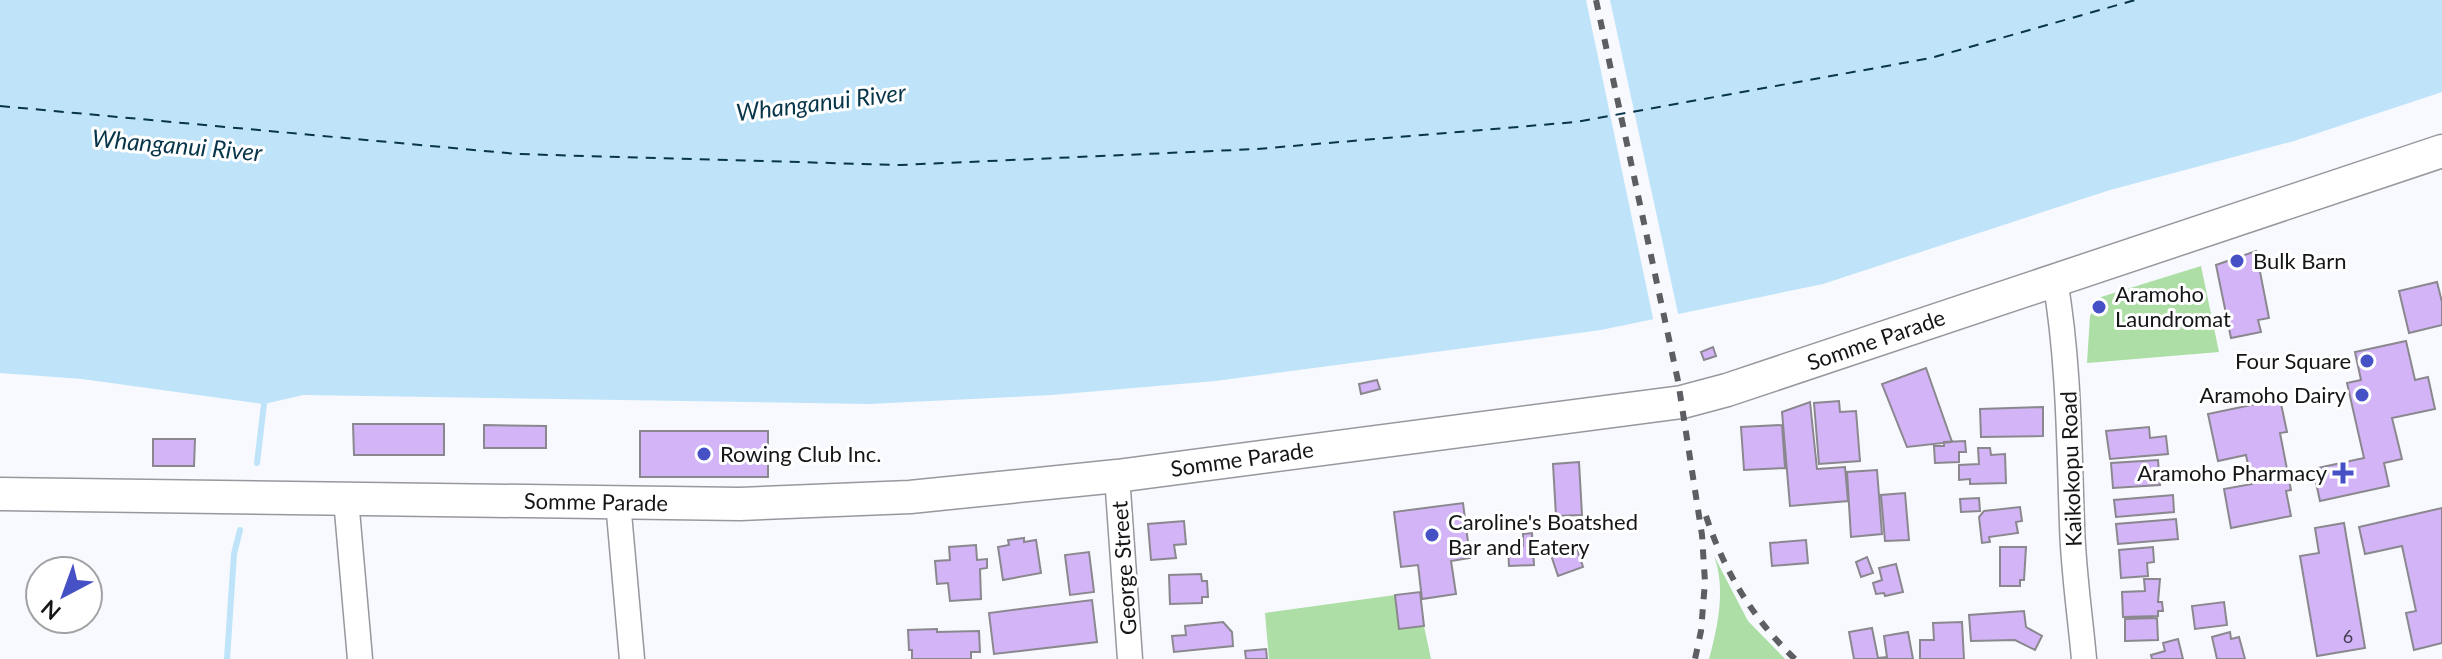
<svg xmlns="http://www.w3.org/2000/svg" width="2442" height="659" font-family="Lato,sans-serif">
<style>
.green{fill:#acdea5}
.water{fill:#bfe4f9}
.pier{fill:#f7f9fe}
.lines{fill:none;stroke-linecap:round;stroke-linejoin:round}
.stream{stroke:#bfe4f9;stroke-width:6}
.ferry{stroke:#07354a;stroke-width:2;stroke-dasharray:10 8;stroke-linecap:butt}
.building{fill:#d3b5f7;stroke:#8a888e;stroke-width:2}
.street-casing{stroke:#96989e;stroke-width:27}
.secondary-casing{stroke:#96989e;stroke-width:35}
.street{stroke:#fff;stroke-width:24}
.secondary{stroke:#fff;stroke-width:32}
.rail{stroke:#5c5e61;stroke-width:6;stroke-dasharray:10 10;stroke-linecap:butt}
.poi-dot{fill:#4651c6;stroke:#fff;stroke-width:3}
.labels{text-anchor:middle;stroke-width:6;stroke-linejoin:round;paint-order:stroke}
.number-label{font-size:18px;fill:#443e50}
.poi-label{font-size:22px;fill:#151618;stroke:#fff;text-anchor:start}
.street-label{font-size:22px;fill:#151618;stroke:#fff}
.water-label{font-size:24px;font-style:italic;fill:#07354a;stroke:#fff}
</style>
<rect width="100%" height="100%" fill="#f7f9fe"/>
<!-- green -->
<path class="green" d="M2201,266L2219,352L2087,363L2090,316L2101,297Z
M1714,556L1748,621L1785,659H1709C1718,626 1726,588 1714,556Z
M1395,595L1399,628L1424,626L1431,659H1269L1265,613Z"/>
<!-- water -->
<path class="water" d="M0,0H2442V92L2294,141L2110,190L1823,284L1601,330L1215,381L1052,395L869,404L303,395L264,404L82,379L0,373Z"/>
<!-- pier -->
<path class="pier" d="M1586,0H1610L1679,318L1654,323Z"/>
<g class="lines">
<!-- stream -->
<path class="stream" d="M257,463L264,404
M227,659L234,554L240,530"/>
<!-- ferry -->
<path class="ferry" d="M0,106L517,154L900,165L1257,149L1576,122L1931,58L2135,0"/>
</g>
<!-- building -->
<path class="building" d="M2256,251L2269,318L2258,320L2261,332L2231,338L2216,265Z
M2437,282L2442,302V325L2409,333L2399,291Z
M2406,341L2415,380L2428,377L2435,409L2392,418L2402,459L2384,463L2389,486L2320,501L2313,469L2364,458L2347,383L2361,380L2355,352Z
M1713,347L1716,356L1704,360L1701,352Z
M1926,368L1952,442L1907,447L1882,384Z
M1377,380L1380,389L1361,394L1359,384Z
M2280,399L2287,432L2280,433L2291,490L2286,491L2291,516L2231,528L2224,489L2252,484L2246,455L2218,461L2208,414Z
M1839,401L1840,412L1856,411L1860,461L1819,464L1814,403Z
M1810,402L1817,469L1845,467L1848,501L1790,506L1782,412Z
M2043,407V436L1981,437L1980,409Z
M353,424H444V455H354Z
M484,425L546,426V448H484Z
M1782,425L1785,468L1744,470L1741,427Z
M2149,427L2150,438L2166,436L2168,454L2110,459L2106,431Z
M640,431H768V477H640Z
M153,439H195L194,466H153Z
M1965,441L1966,452H1959V462L1935,463L1934,446H1944V442Z
M1978,448H1990L1991,455L2005,454L2006,483L1970,484V479L1959,480V465L1979,464Z
M2158,460L2160,485L2113,488L2111,463Z
M1579,462L1582,515L1556,516L1553,464Z
M1877,470L1882,534L1851,537L1847,472Z
M1905,493L1909,540L1885,541L1881,495Z
M2173,495L2174,512L2116,517L2114,500Z
M1979,498L1980,511L1961,512L1960,499Z
M1463,503L1470,558L1451,561L1456,594L1422,599L1418,565L1401,567L1394,512Z
M2020,507L2022,521L2016,522L2018,533L1989,537L1990,542L1982,543L1979,517L1984,511Z
M2442,508V643L2414,650L2406,613L2416,611L2402,546L2365,554L2359,527Z
M2176,519L2178,539L2118,544L2116,524Z
M1184,521L1186,544L1174,545L1176,558L1151,560L1148,524Z
M2344,523L2365,648L2317,656L2300,556L2319,553L2315,528Z
M1532,533L1534,565L1509,566L1508,546H1523V534Z
M1024,538V542L1036,540L1041,573L1003,580L998,547L1009,545L1008,540Z
M1806,540L1808,563L1772,566L1770,543Z
M1576,544L1583,567L1558,576L1550,552Z
M976,545L977,560L987,559V568L980,569L981,599L950,601L948,583L937,584L935,561L950,560L949,547Z
M2000,547H2026L2024,580H2020V586H2000Z
M2153,547L2154,562L2147,563L2148,576L2121,578L2119,550Z
M1089,552L1094,592L1070,595L1065,555Z
M1867,557L1873,573L1861,577L1856,562Z
M1896,564L1903,592L1885,596L1884,593L1876,594L1873,583L1882,580L1879,568Z
M1201,574L1202,581H1207L1208,597H1202V603L1170,604L1169,575Z
M2144,579H2160L2158,602H2162L2163,611H2158V616L2123,617L2122,592L2145,591Z
M1420,592L1424,626L1399,629L1395,595Z
M1092,600L1097,642L994,654L989,613Z
M2224,602L2227,625L2195,629L2192,606Z
M2024,611L2026,627L2042,636L2035,650L2015,640L1971,641L1969,615Z
M2157,618L2158,640L2125,641V619Z
M1223,622L1232,632L1233,646L1174,652L1172,636L1186,635L1185,626Z
M1962,622L1964,659H1920V640H1934L1933,623Z
M1872,628L1878,658L1887,657L1884,636L1908,632L1913,659H1854L1849,632Z
M937,629V632L979,631L980,652H971V659H912V650H909L908,630Z
M2230,632L2231,639L2239,637L2245,659H2217L2212,637Z
M2178,639L2183,659H2152L2151,655L2165,651L2163,643Z
M1266,649L1267,659H1246L1245,651Z"/>
<g class="lines">
<defs>
<path id="street" d="M2055,280C2069,361 2069,442 2072,524C2073,569 2080,614 2084,659
M1117,476L1130,659
M346,499L360,659
M618,502L632,659"/>
<path id="secondary" d="M0,494L740,504L910,497L1117,476L1682,402L1727,390L2442,151"/>
</defs>
<!-- street casing -->
<use href="#street" class="street-casing"/>
<!-- secondary casing -->
<use href="#secondary" class="secondary-casing"/>
<!-- street -->
<use href="#street" class="street"/>
<!-- secondary -->
<use href="#secondary" class="secondary"/>
<!-- rail -->
<path class="rail" d="M1596,0L1678,381L1702,535L1705,582L1701,631L1695,659
M1706,516C1724,571 1753,619 1795,659"/>
</g>
<!-- markers -->
<g class="poi-dot">
<circle cx="2237" cy="261" r="8"/>
<circle cx="2099" cy="307" r="8"/>
<circle cx="2367" cy="361" r="8"/>
<circle cx="2362" cy="395" r="8"/>
<circle cx="704" cy="454" r="8"/>
<path d="M2339 461h8v8h8v8h-8v8h-8v-8h-8v-8h8z"/>
<circle cx="1432" cy="535" r="8"/>
</g>
<g class="labels">
<!-- number labels -->
<g class="number-label">
<text x="2348" y="643">6</text>
</g>
<!-- poi labels -->
<g class="poi-label">
<text x="2253" y="269">Bulk Barn</text>
<text x="2115" y="302">Aramoho<tspan x="2115" dy="25">Laundromat</tspan></text>
<text x="2351" y="369" text-anchor="end">Four Square</text>
<text x="2346" y="403" text-anchor="end">Aramoho Dairy</text>
<text x="720" y="462">Rowing Club Inc.</text>
<text x="2327" y="481" text-anchor="end">Aramoho Pharmacy</text>
<text x="1448" y="530">Caroline's Boatshed<tspan x="1448" dy="25">Bar and Eatery</tspan></text>
</g>
<!-- street labels -->
<g class="street-label">
<text transform="translate(1876 340) rotate(-19)" y="8">Somme Parade</text>
<text transform="translate(1242 459) rotate(-8)" y="8">Somme Parade</text>
<text transform="translate(2071 469) rotate(-92)" y="8">Kaikokopu Road</text>
<text transform="translate(596 502) rotate(1)" y="8">Somme Parade</text>
<text transform="translate(1124 568) rotate(-94)" y="8">George Street</text>
</g>
<!-- water labels -->
<g class="water-label">
<text transform="translate(821 103) rotate(-7)" y="8">Whanganui River</text>
<text transform="translate(177 146) rotate(5)" y="8">Whanganui River</text>
</g>
</g>
<!-- north arrow -->
<g transform="translate(64 595) rotate(221)"><circle r="38" fill="#ffffff" stroke="#a1a2a3" stroke-width="2"/>
<path d="M0-6L14 30L0 20L-14 30Z" fill="#4651c6"/>
<text y="-12" font-size="22" font-weight="bold" text-anchor="middle" fill="#151618">N</text>
</g>
</svg>
